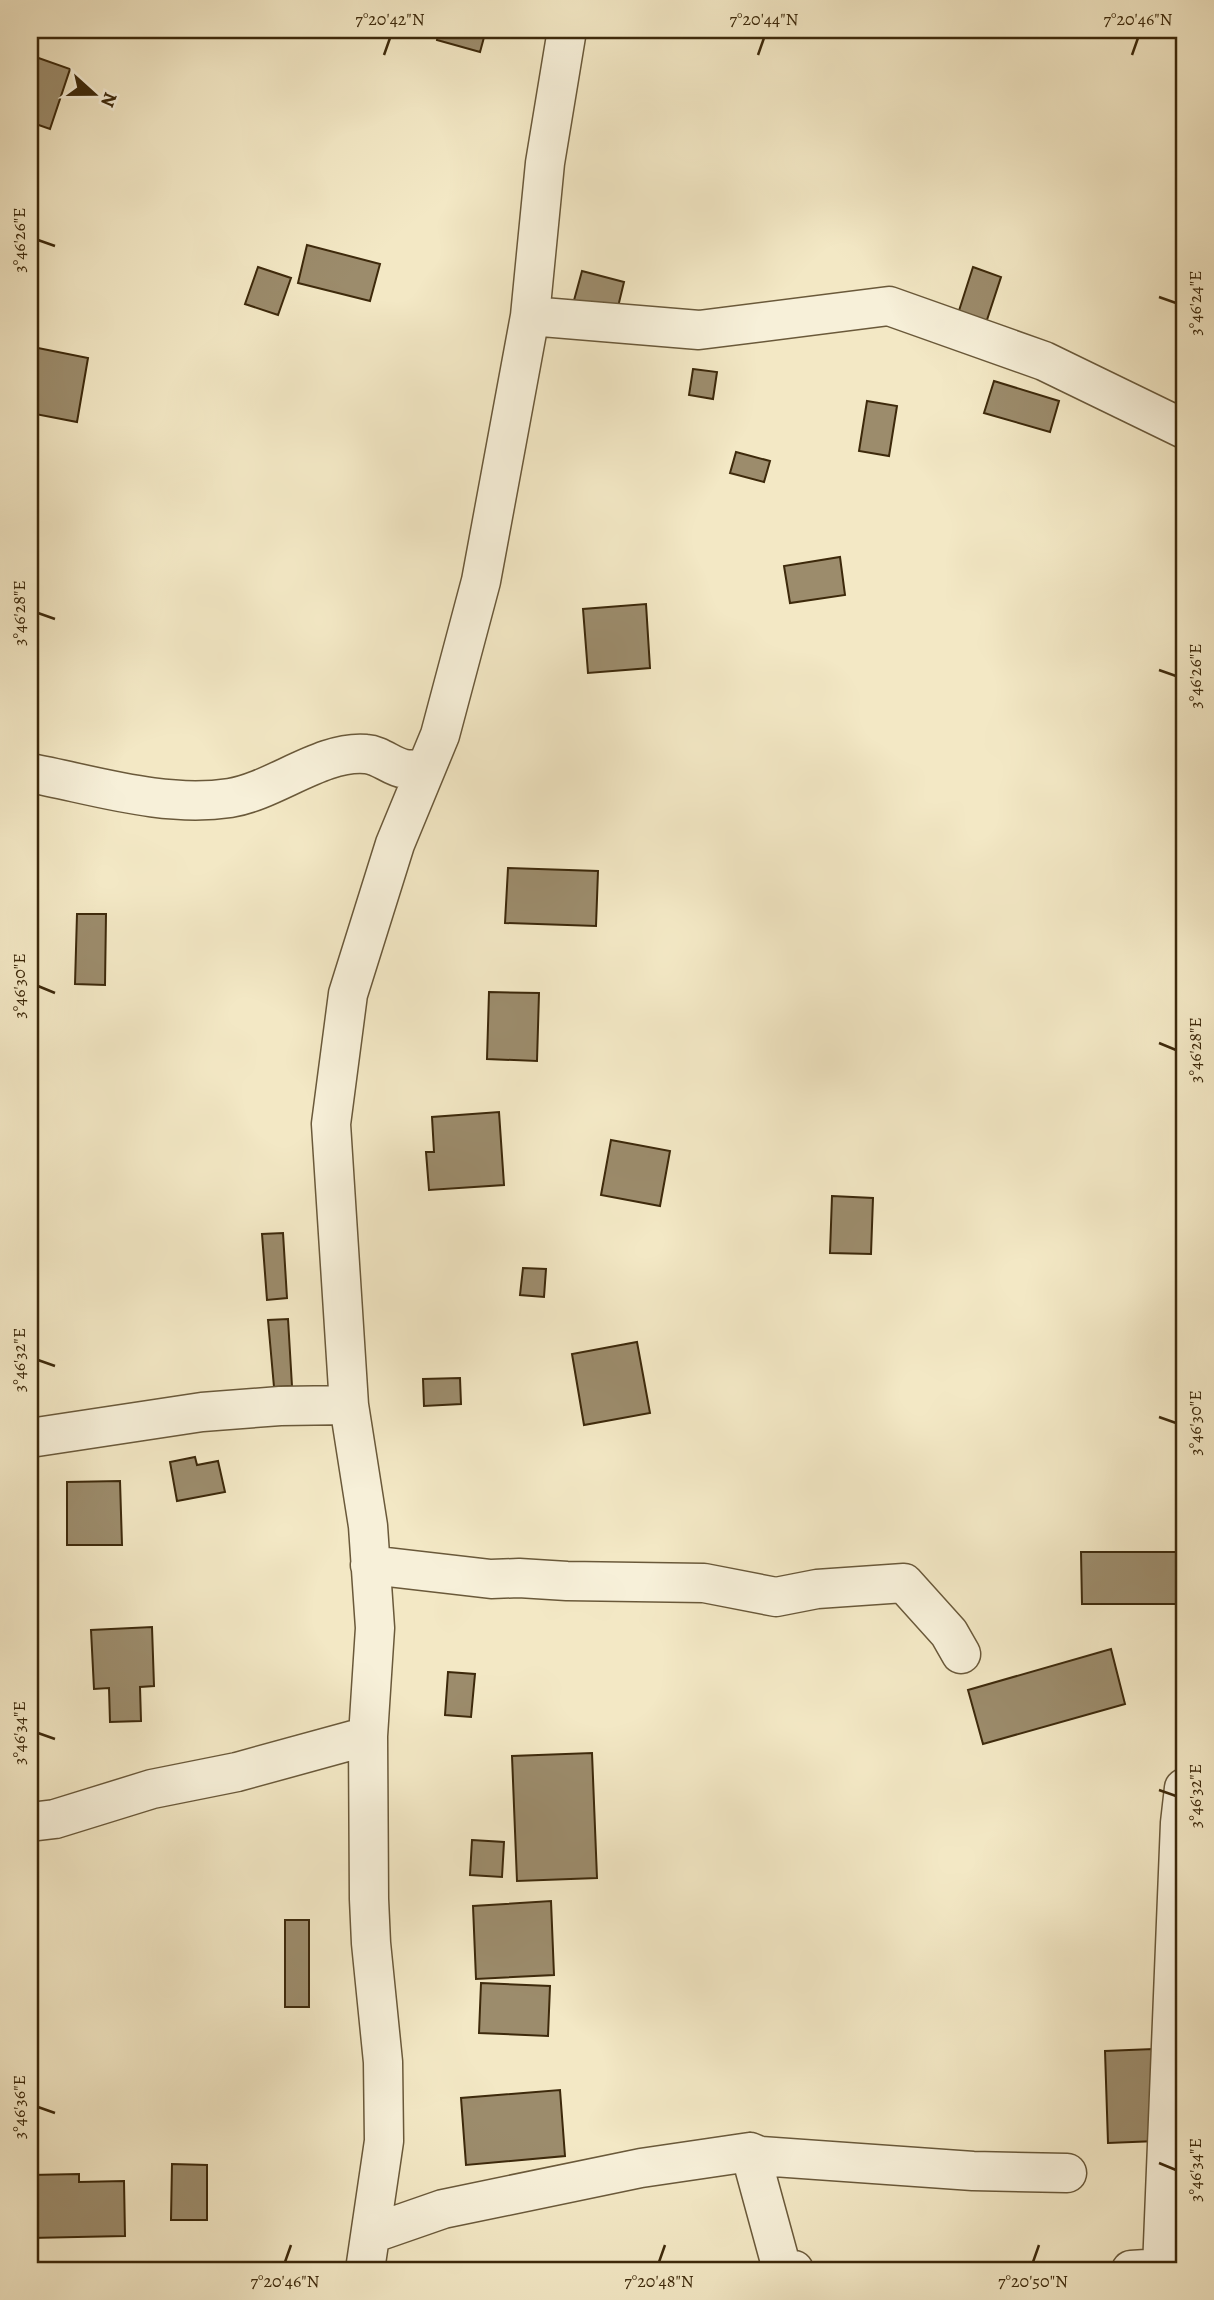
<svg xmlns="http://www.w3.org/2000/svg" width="1214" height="2300" font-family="Alegreya,serif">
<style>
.building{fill:#9c8c6c;stroke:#3d290b;stroke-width:2}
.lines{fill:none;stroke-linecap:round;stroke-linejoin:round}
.minor-casing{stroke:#6a593a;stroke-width:41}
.minor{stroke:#f7f0d9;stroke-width:38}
.ticks{fill:none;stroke:#3d290b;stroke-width:2.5}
.neatline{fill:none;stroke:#3d290b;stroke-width:2.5}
.ticks-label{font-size:18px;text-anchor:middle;fill:#3d290b}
</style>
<rect width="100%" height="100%" fill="#f3e8c5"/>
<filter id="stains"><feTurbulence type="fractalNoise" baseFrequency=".00286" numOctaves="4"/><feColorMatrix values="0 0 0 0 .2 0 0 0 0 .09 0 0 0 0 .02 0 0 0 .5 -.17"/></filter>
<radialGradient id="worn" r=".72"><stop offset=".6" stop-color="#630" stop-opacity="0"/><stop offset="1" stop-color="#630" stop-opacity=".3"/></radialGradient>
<!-- building -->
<path class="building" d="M439,30H486L480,52L437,40Z
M30,55L70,69L50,129L30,122Z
M307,245L380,264L370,301L298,283Z
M258,267L291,278L278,315L245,304Z
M973,267L1001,277L983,332L955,323Z
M582,271L624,282L616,315L573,304Z
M33,347L88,358L77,422L30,413V366Z
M693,369L717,372L713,399L689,395Z
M994,381L1059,401L1050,432L984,413Z
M867,401L897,406L889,456L859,451Z
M736,452L770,461L764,482L730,473Z
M840,557L845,595L790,603L784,566Z
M646,604L650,668L588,673L583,609Z
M508,868L598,871L596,926L505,923Z
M77,914H106L105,985L75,984Z
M489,992L539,993L537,1061L487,1059Z
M499,1112L504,1185L429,1190L426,1152H434L432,1117Z
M611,1140L670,1151L660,1206L601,1195Z
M832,1196L873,1198L871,1254L830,1253Z
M283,1233L287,1298L267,1300L262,1234Z
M523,1268L546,1269L544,1297L520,1295Z
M288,1319L292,1386L274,1387L268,1320Z
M637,1342L650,1413L584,1425L572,1354Z
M460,1378L461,1404L424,1406L423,1379Z
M195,1457L197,1465L218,1461L225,1492L177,1501L170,1462Z
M120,1481L122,1545H67V1482Z
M1081,1552H1176V1604H1082Z
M152,1627L154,1686L140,1687L141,1721L110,1722L109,1688L94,1689L91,1630Z
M1111,1649L1125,1704L983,1744L968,1690Z
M448,1672L475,1674L471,1717L445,1715Z
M592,1753L597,1878L517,1881L512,1756Z
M472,1840L504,1842L502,1877L470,1875Z
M551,1901L554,1975L476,1979L473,1906Z
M285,1920H309V2007H285Z
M481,1983L550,1986L548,2036L479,2033Z
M1153,2049L1157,2141L1108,2143L1105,2051Z
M560,2090L565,2156L466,2165L461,2098Z
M172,2164L207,2165V2220H171Z
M79,2174V2182L124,2181L125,2236L30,2238V2175Z"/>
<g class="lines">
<defs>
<path id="minor" d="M530,316L699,330L889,306L1044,361L1184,429
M30,773C94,785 163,808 230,798C274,791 322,750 366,754C381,755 391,767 405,769C412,770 420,769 426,768
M30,1438L202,1412L280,1406L349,1405
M370,1565L491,1579L519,1578L567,1581L704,1583L776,1597L817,1589L904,1583L949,1633L961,1654
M30,1822L55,1819L152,1789L237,1772L368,1736
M750,2152L760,2156L973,2171L1067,2173
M371,2234L443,2209L641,2168L750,2152L782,2269L794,2270
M365,2270L384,2141L383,2062L371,1943L369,1899L368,1736L375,1628L368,1526L349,1405L331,1124L348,994L395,844L440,735L481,581L530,316L545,163L567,30
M1131,2270L1162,2268L1180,1823L1184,1788"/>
</defs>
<!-- minor casing -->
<use href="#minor" class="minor-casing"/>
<!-- minor -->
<use href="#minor" class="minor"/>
</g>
<!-- ticks -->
<path class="ticks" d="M384,55L390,38M758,55L764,38M1132,55L1138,38M38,240L55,246M1159,297L1176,303M38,613L55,619M1159,670L1176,676M38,986L55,993M1159,1043L1176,1050M38,1360L55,1366M1159,1417L1176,1423M38,1733L55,1739M1159,1790L1176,1796M38,2107L55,2113M1159,2163L1176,2170M285,2262L291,2245M659,2262L665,2245M1033,2262L1039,2245"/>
<!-- margin -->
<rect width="1214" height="2300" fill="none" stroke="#f3e8c5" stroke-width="77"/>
<!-- north arrow -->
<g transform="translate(94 94) rotate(111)" stroke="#f7f0d9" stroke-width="5" paint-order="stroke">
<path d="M0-5L12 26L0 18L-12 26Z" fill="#3d290b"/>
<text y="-10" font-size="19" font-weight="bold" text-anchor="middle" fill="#3d290b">N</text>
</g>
<rect x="38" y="38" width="1138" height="2224" class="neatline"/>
<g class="ticks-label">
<text x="390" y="25">7°20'42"N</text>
<text x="764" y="25">7°20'44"N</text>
<text x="1138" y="25">7°20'46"N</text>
<text transform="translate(19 240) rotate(-90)" y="6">3°46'26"E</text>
<text transform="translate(1195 303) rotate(-90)" y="6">3°46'24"E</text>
<text transform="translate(19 613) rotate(-90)" y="6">3°46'28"E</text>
<text transform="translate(1195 676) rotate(-90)" y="6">3°46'26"E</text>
<text transform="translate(19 986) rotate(-90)" y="6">3°46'30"E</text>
<text transform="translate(1195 1050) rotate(-90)" y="6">3°46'28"E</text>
<text transform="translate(19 1360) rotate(-90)" y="6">3°46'32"E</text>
<text transform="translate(1195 1423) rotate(-90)" y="6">3°46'30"E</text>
<text transform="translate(19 1733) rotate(-90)" y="6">3°46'34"E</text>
<text transform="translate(1195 1796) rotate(-90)" y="6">3°46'32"E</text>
<text transform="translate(19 2107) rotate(-90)" y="6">3°46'36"E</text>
<text transform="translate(1195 2170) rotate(-90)" y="6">3°46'34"E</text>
<text x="285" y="2287">7°20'46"N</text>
<text x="659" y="2287">7°20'48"N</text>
<text x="1033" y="2287">7°20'50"N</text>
</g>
<rect width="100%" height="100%" filter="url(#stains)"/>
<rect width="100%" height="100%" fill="url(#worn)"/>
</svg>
